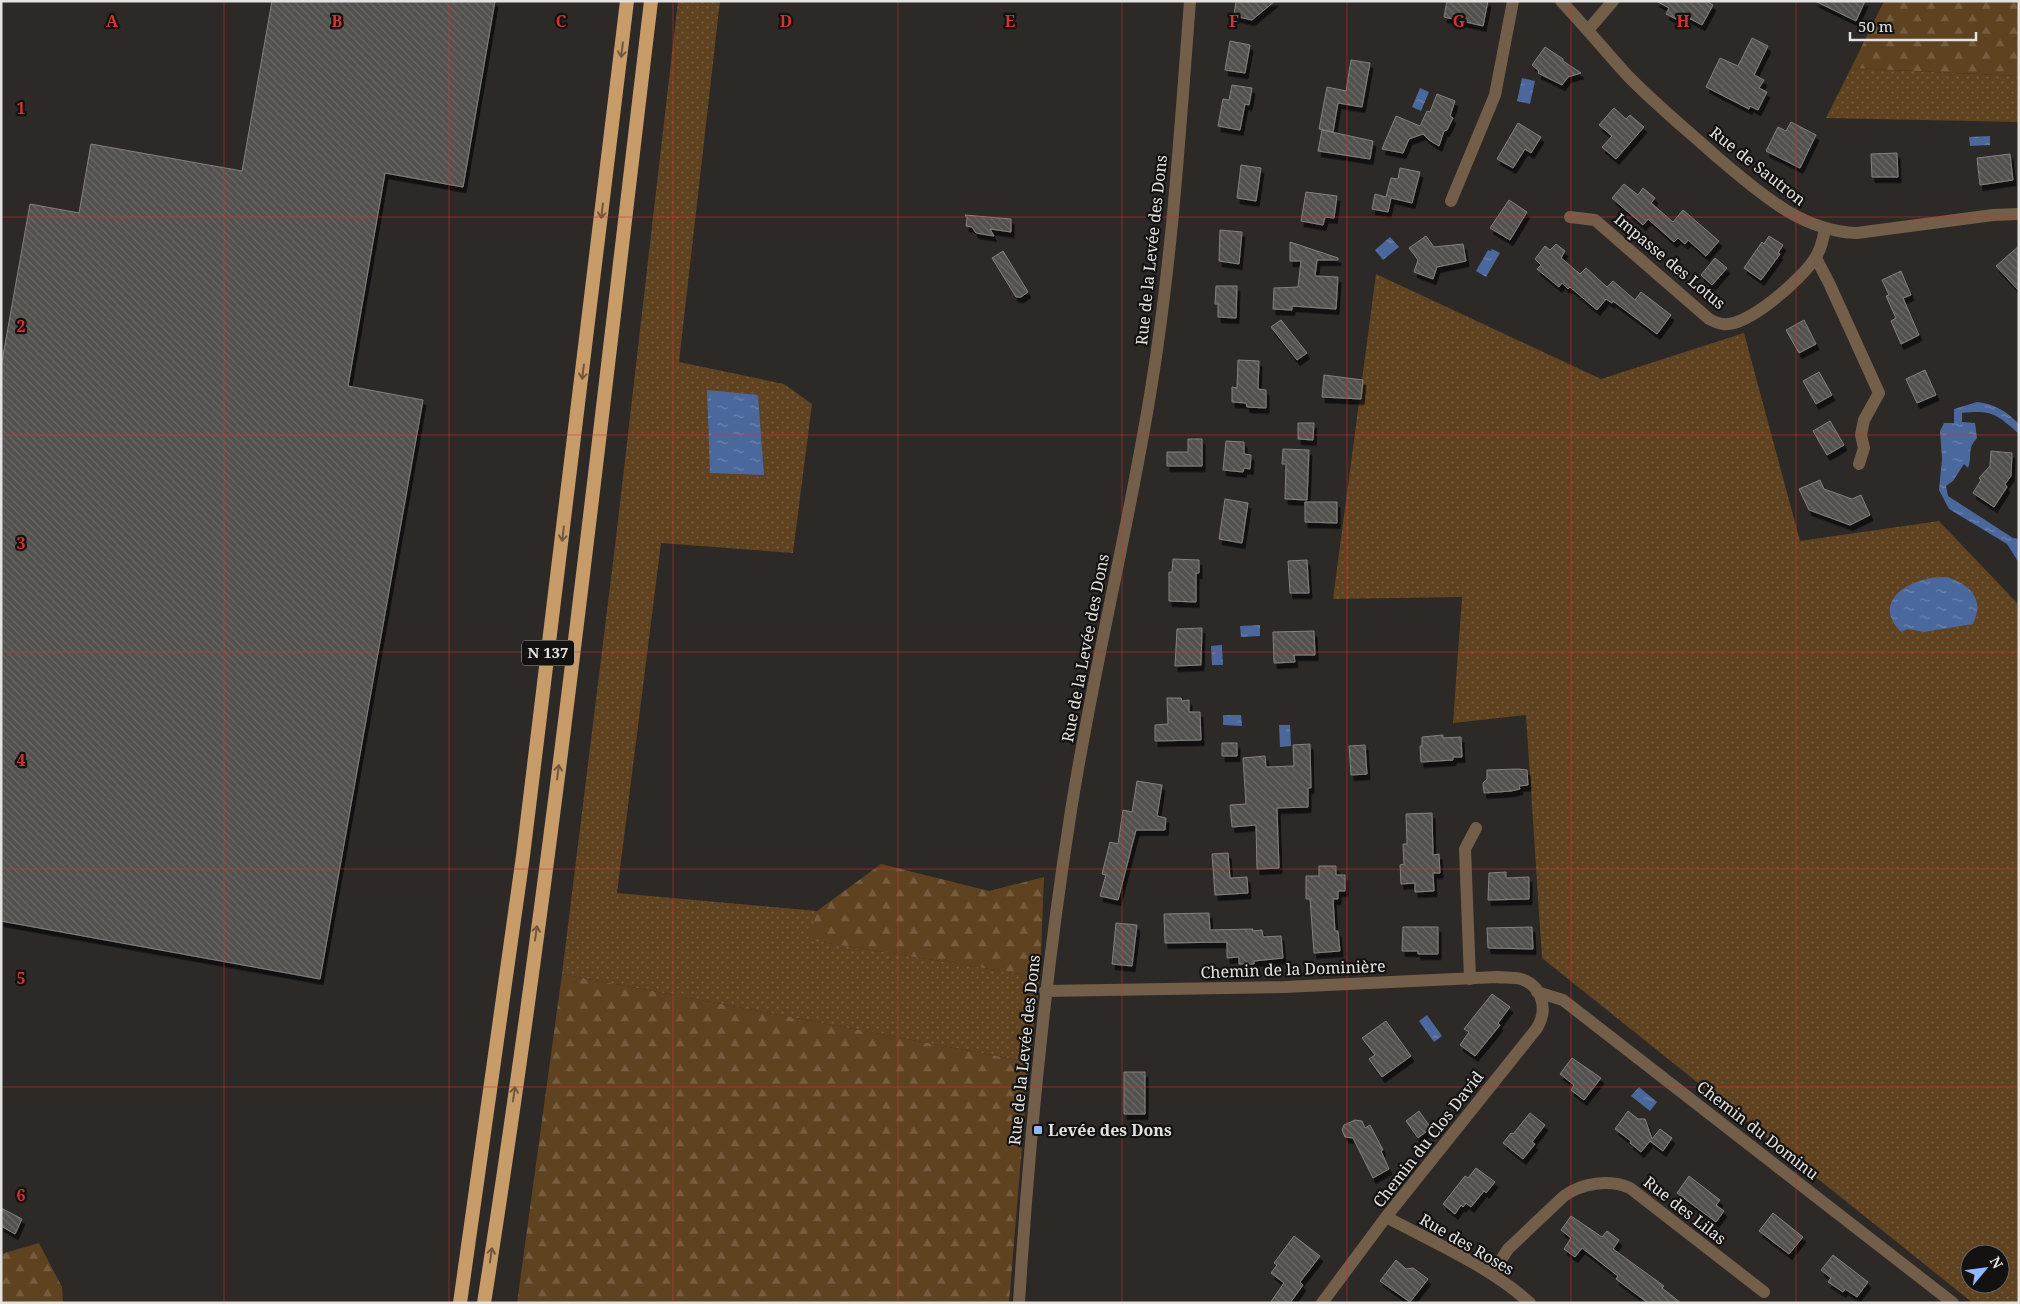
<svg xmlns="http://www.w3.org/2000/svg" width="2020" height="1304" font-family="'Noto Serif',serif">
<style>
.grass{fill:url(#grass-dots);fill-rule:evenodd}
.forest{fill:url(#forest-firs)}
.water{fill:url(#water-ripples)}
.building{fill:url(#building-back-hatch);stroke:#84817e;filter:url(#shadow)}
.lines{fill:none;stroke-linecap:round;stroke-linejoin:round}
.minor{stroke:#725e49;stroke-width:12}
.tertiary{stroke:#725e49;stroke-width:12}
.trunk{stroke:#c89c69;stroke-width:14}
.oneway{stroke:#6e573d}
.grid{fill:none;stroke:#d73131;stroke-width:1;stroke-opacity:0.55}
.poi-dot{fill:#91b8fd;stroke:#131211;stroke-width:2}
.labels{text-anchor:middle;stroke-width:4.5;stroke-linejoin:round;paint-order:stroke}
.shield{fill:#131211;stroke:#a5a4a3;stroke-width:1}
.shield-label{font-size:15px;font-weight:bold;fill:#e4e3e1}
.street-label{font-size:16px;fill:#e4e3e1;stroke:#131211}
.poi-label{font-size:16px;font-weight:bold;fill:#e4e3e1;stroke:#131211;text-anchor:start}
.grid-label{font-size:16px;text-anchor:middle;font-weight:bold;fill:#d73131;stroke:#131211;stroke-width:4.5;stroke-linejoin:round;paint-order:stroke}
</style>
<defs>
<pattern id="grass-dots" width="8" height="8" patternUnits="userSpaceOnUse" patternTransform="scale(1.25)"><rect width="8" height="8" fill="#5f4220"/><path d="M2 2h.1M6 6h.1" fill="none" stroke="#765d40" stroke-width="1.8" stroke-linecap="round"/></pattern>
<pattern id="forest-firs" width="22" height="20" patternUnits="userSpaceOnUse" patternTransform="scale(1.25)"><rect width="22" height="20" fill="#5f4220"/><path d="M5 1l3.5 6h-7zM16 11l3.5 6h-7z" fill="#765d40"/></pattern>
<pattern id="water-ripples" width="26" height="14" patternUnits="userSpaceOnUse" patternTransform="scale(1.25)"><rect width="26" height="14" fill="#4b689d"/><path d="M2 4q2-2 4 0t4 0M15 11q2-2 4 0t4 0" fill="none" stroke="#6d85af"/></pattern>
<pattern id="building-back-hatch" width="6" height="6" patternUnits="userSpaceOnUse" patternTransform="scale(1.25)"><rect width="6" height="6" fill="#53514e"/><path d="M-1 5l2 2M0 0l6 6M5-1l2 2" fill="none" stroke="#6c6a67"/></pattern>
<filter id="shadow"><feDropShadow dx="3" dy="5.5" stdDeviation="0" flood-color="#0009"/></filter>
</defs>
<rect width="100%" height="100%" fill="#2c2927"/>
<!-- grass -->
<path class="grass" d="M678,1H720L679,362L784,384L812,404L793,553L661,543L617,893L817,911L810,940L1040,977L1029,1062L562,974L616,538Z
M1851,68L2019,76V122L1826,118Z
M1376,274L1601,379L1744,333L1800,541L1939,521L2019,605V1303H1973L1542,958L1526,715L1453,723L1462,597L1333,599ZM1970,1254H2000V1284H1970Z"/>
<!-- forest -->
<path class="forest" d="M1884,1H2019V76L1851,68Z
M881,864L989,891L1044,877L1040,977L809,940L817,911Z
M562,974L1029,1062L1009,1303H517Z
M39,1243L62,1287L63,1303H1V1254Z"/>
<!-- water -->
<path class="water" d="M1522,78L1535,81L1530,104L1517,101Z
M1420,88L1429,92L1421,111L1412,107Z
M1990,136V145L1970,146L1969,137Z
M1390,237L1399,247L1383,260L1375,250Z
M1492,249L1500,253L1486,277L1476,271L1488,250L1491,251Z
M707,390L758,395L764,475L710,473Z
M1977,402C1995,404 2006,411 2019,424V434C1996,414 1993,410 1962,413V422L1975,423L1977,438C1966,450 1973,456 1968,468L1964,464L1953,481L1946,486L1948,496L2013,538L2019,539V563L2007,544L1949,509L1939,490L1942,459L1940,431L1944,423H1954V409Z
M1947,577C1970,585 1985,598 1973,624L1924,632L1908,629L1901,632C1875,606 1899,585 1927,579C1933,577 1940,577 1947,577Z
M1260,625V636L1241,637L1240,626Z
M1222,645L1223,665H1212L1211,646Z
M1223,715H1241L1242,726L1223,725Z
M1279,725H1290L1291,746L1280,747Z
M1427,1015L1442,1036L1434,1042L1419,1021Z
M1639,1087L1657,1102L1650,1111L1631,1096Z"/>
<!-- building -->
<path class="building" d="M272,1H495L463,187L385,173L348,386L423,400L320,979L1,921V367L30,204L79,213L91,144L242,171Z
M1236,1H1275L1252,20L1234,16Z
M1447,1H1488L1483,26L1444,17Z
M1656,1H1706L1713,5L1702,25L1681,14L1678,20L1666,14L1669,8Z
M1815,1H1865L1856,21Z
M1752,38L1768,46L1754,75L1764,80L1759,88L1767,92L1758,110L1750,106L1749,109L1706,87L1720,58L1738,66Z
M1230,41L1250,45L1245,73L1225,70Z
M1545,47L1563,59V61L1581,73L1568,77L1562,85L1538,73L1539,71L1532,65Z
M1351,60L1370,63L1362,107L1338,103L1333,132L1319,129L1327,87L1346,91Z
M1232,85L1252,88L1249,105L1245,104L1240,130L1218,126L1223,99L1229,100Z
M1437,94L1455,101L1450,116L1453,118L1447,130L1444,131L1439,146L1429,140L1423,134L1409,139L1403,153L1382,149L1396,116L1420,126L1427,111L1430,112Z
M1614,108L1626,119L1630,115L1644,127L1616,159L1602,147L1612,136L1599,125Z
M1791,122L1816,135L1800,168L1766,151L1778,127L1786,131Z
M1518,123L1541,137L1531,153L1525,149L1513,168L1497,159Z
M1322,130L1373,141L1370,159L1318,151Z
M1897,153L1898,177H1872L1871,154Z
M2010,154L2013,180L1980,185L1977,158Z
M1241,165L1261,168L1256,201L1237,198Z
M1400,168L1420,172L1412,203L1391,198L1388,212L1372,209L1375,194L1386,197L1391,178L1398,179Z
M1624,184L1638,195L1643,188L1655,198L1651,203L1673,222L1683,210L1719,241L1706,256L1688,240L1685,244L1678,238L1674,242L1648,219L1643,225L1612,198Z
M1306,192L1337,196L1334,218L1325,217L1323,225L1301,221Z
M1509,200L1527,212L1510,240L1490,228Z
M965,215L1011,219V232L990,229L994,236L976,233L972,227L966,226L967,218Z
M1220,230L1242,232L1239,264L1219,261Z
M1426,236L1434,247L1463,244L1466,261L1437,267L1433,279L1414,272L1418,260L1409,248Z
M1769,236L1783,245L1778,253L1780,254L1761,280L1744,268L1762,242L1764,244Z
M1290,242L1338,258V260H1317L1315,276L1338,277L1336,309L1292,306V310L1273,309L1274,288L1298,287L1301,261H1290Z
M1556,244L1565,251L1561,258L1580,274L1586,268L1607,287L1613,281L1635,300L1641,292L1671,315L1657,334L1613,301L1612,303L1606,299L1597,310L1570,287L1568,289L1562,283L1559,287L1537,269L1541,265L1535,259L1545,246L1550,250Z
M2019,246V291L1996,266Z
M1003,251L1028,292L1021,297H1016L992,258Z
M1715,258L1727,268L1712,285L1701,275Z
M1901,271L1911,295L1903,298L1919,335L1901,344L1891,321L1896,318L1886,296L1889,295L1882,280Z
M1216,286H1237L1236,318L1218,317V304H1215Z
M1281,320L1307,353L1297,360L1271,327Z
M1804,320L1816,344L1799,353L1786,330Z
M1238,360L1259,361L1258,389L1266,390V408L1247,407L1246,403L1232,402V387L1237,388Z
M1925,370L1936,395L1917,403L1906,379Z
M1819,372L1832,395L1816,404L1803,381Z
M1324,375L1363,380L1361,399L1322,397Z
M1830,421L1844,445L1827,455L1813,431Z
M1298,423H1314L1313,440L1298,439Z
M1188,439H1202V466H1167V452H1188Z
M1226,441L1244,442V454L1251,455L1250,469L1244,468L1243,472L1223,470Z
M1283,449L1309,450L1307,500L1285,499L1286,464H1282Z
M1991,451L2012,453L2011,476L2005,484L2007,487L1994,507L1973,493L1981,480L1979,478L1990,466Z
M1820,480L1824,489L1852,499L1861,495L1870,515L1850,525L1809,510L1799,489Z
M1225,499L1248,503L1242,543L1219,539Z
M1305,502H1337V523L1305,522Z
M1173,559L1199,560V573H1196V602L1169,601V572H1172Z
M1307,560L1309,593H1290L1288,561Z
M1202,628L1201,665L1175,666L1177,629Z
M1314,631L1315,655H1294L1295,662L1274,663L1273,632Z
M1167,698H1181L1182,701L1189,700V712H1200L1201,740L1155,741V725L1168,724Z
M1443,735V738L1461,737L1462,757H1453V760L1421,762L1420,746H1422V737Z
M1222,743H1237V756H1222Z
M1310,744L1311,788H1308V807L1277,808L1279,868L1257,869L1256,825L1232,827L1230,805L1246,804L1243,758L1265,756L1266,767L1294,766L1293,745Z
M1365,745L1367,774L1351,775L1349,746Z
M1518,769L1527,770L1528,785L1519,786L1520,789L1511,791L1484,793L1483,783L1487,779V770Z
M1137,781L1162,785L1157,816L1166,818L1165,830H1136L1118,900L1100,896L1106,875L1102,874L1110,842L1118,844L1123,810L1132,812Z
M1432,813L1433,855L1439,854L1440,873H1433L1434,891L1415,892V883L1401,884L1400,865L1404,864L1403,844H1407L1406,814Z
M1228,853L1230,878L1247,877L1248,893L1215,895L1212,854Z
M1319,866H1336V875H1345V891H1338V899H1333L1335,931H1338L1340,951L1314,953L1310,899H1306V876H1319Z
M1506,872V878L1529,877V899L1488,900L1489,873Z
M1209,913L1210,930L1253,929L1252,931L1262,930L1263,937L1281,936L1283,958L1254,961V964H1239V957L1227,958V942L1165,943L1164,914Z
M1116,923L1137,925L1132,966L1112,964Z
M1403,927H1438V954H1418V951H1402Z
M1532,927L1533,949L1488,948L1487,928Z
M1492,994L1510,1007L1498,1023L1500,1025L1475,1056L1460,1045L1469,1032L1464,1029Z
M1386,1021L1411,1056L1382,1077L1369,1059L1375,1055L1362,1038Z
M1572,1058L1601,1078L1584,1100L1571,1090L1574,1085L1560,1074Z
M1124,1072H1145V1114H1124Z
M1419,1111L1431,1128L1418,1138L1406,1121Z
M1628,1111L1638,1119H1645L1652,1139L1660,1129L1672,1138L1663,1151L1650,1141L1641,1152L1630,1143L1631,1141L1615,1129Z
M1530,1113L1545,1125L1532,1142L1535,1144L1523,1159L1503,1143L1511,1133L1513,1134Z
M1355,1120L1362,1121L1365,1128L1370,1125L1383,1150L1381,1151L1389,1169L1373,1178L1353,1138L1345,1137L1342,1130L1344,1125Z
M1476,1168L1495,1182L1486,1193L1484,1191L1471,1207L1466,1203L1463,1207L1461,1205L1455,1214L1443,1204L1465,1176L1468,1178Z
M1689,1176L1720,1200L1716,1205L1724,1211L1716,1222L1677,1193Z
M1,1208L22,1219L15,1234L1,1226Z
M1773,1213L1803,1237L1789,1254L1759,1231Z
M1571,1216L1602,1237L1607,1231L1619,1240L1613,1249L1664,1286L1662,1288L1681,1303H1648L1616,1279L1618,1276L1582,1248L1575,1257L1564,1249L1571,1238L1561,1230Z
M1294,1236L1320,1256L1300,1282L1303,1285L1290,1303H1270L1284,1283L1271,1273L1277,1265L1274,1263Z
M1833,1255L1868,1282L1857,1297L1845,1289L1843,1292L1828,1282L1831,1278L1821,1270Z
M1396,1260L1406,1269L1413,1268L1428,1279L1410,1302L1380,1281Z"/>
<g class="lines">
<!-- minor -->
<path class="minor" d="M1588,30L1613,1
M1451,201L1495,95L1513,1
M1570,217L1595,220L1709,319C1713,321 1719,324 1723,324C1747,328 1803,278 1815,258C1821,250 1823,239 1825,229
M1816,258L1829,283L1879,393L1864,420L1861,435L1864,448L1859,464
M1470,979L1465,849L1476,828
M1045,991L1285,987L1497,977C1504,978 1513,977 1521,979C1543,986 1548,1010 1537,1028L1386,1217L1322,1303
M1537,992L1563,1000L1953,1303
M1386,1217C1435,1243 1489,1266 1530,1303
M1492,1274L1508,1249L1564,1196C1582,1183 1609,1179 1630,1188L1764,1292
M1019,1303C1029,1140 1045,978 1070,817C1092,673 1128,532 1151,389C1172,261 1180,131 1190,1"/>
<!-- tertiary -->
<path class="tertiary" d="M1561,1C1584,25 1605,51 1627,75C1655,104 1687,130 1717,157C1759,192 1800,231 1857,233L1993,215L2019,214"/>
<!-- trunk -->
<path class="trunk" d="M460,1303L523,856L627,1
M484,1303C552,871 599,435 651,1"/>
</g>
<!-- one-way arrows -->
<defs><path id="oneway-shaft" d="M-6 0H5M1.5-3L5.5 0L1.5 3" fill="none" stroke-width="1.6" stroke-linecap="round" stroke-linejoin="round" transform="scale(1.25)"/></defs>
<g class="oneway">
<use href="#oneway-shaft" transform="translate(622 50) rotate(97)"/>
<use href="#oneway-shaft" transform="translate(602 211) rotate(97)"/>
<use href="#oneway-shaft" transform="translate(583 372) rotate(97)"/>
<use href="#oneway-shaft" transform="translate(563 534) rotate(97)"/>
<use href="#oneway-shaft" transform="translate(558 772) rotate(-83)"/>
<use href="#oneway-shaft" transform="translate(536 933) rotate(-82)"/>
<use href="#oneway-shaft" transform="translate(514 1094) rotate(-82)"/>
<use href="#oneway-shaft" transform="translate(491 1255) rotate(-82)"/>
</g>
<!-- grid -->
<path class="grid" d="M224,1V1303M449,1V1303M673,1V1303M898,1V1303M1122,1V1303M1347,1V1303M1571,1V1303M1796,1V1303M1,217H2019M1,435H2019M1,652H2019M1,869H2019M1,1087H2019"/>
<!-- markers -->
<rect class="poi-dot" x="1033" y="1125" width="10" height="10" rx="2.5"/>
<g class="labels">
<!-- shield labels -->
<rect class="shield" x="522" y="640.5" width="52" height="25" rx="4"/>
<g class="shield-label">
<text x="548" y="658">N 137</text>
</g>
<!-- street labels -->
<g class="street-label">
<text transform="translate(1758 166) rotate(38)" y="6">Rue de Sautron</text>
<text transform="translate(1151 250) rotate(-84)" y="6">Rue de la Levée des Dons</text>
<text transform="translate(1670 261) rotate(40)" y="6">Impasse des Lotus</text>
<text transform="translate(1085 648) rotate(-79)" y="6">Rue de la Levée des Dons</text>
<text transform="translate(1293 969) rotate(-2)" y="6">Chemin de la Dominière</text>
<text transform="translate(1024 1050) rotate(-84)" y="6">Rue de la Levée des Dons</text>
<text transform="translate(1758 1130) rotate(38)" y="6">Chemin du Dominu</text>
<text transform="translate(1428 1139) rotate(-52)" y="6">Chemin du Clos David</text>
<text transform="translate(1685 1210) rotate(38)" y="6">Rue des Lilas</text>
<text transform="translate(1467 1244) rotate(30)" y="6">Rue des Roses</text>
</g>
<!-- poi labels -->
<g class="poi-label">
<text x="1048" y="1136">Levée des Dons</text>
</g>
</g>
<g class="grid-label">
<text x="112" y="27">A</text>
<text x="337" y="27">B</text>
<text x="561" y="27">C</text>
<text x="786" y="27">D</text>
<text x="1010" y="27">E</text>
<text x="1234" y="27">F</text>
<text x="1459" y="27">G</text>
<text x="1683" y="27">H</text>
<text x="21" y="114">1</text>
<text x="21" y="332">2</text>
<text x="21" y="549">3</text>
<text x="21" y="766">4</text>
<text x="21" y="984">5</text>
<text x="21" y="1201">6</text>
</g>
<!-- border -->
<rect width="2020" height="1304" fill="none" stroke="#e4e3e1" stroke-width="5"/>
<!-- north arrow -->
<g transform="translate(1985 1269) rotate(61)"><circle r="24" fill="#131211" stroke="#676664"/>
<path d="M0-4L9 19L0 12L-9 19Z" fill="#91b8fd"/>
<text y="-8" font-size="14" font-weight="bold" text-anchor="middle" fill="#e4e3e1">N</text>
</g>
<!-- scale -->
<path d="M1850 32v8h126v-8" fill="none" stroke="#e4e3e1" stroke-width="2.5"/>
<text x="1858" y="32" font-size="15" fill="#e4e3e1" stroke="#131211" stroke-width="4" paint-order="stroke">50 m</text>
</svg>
